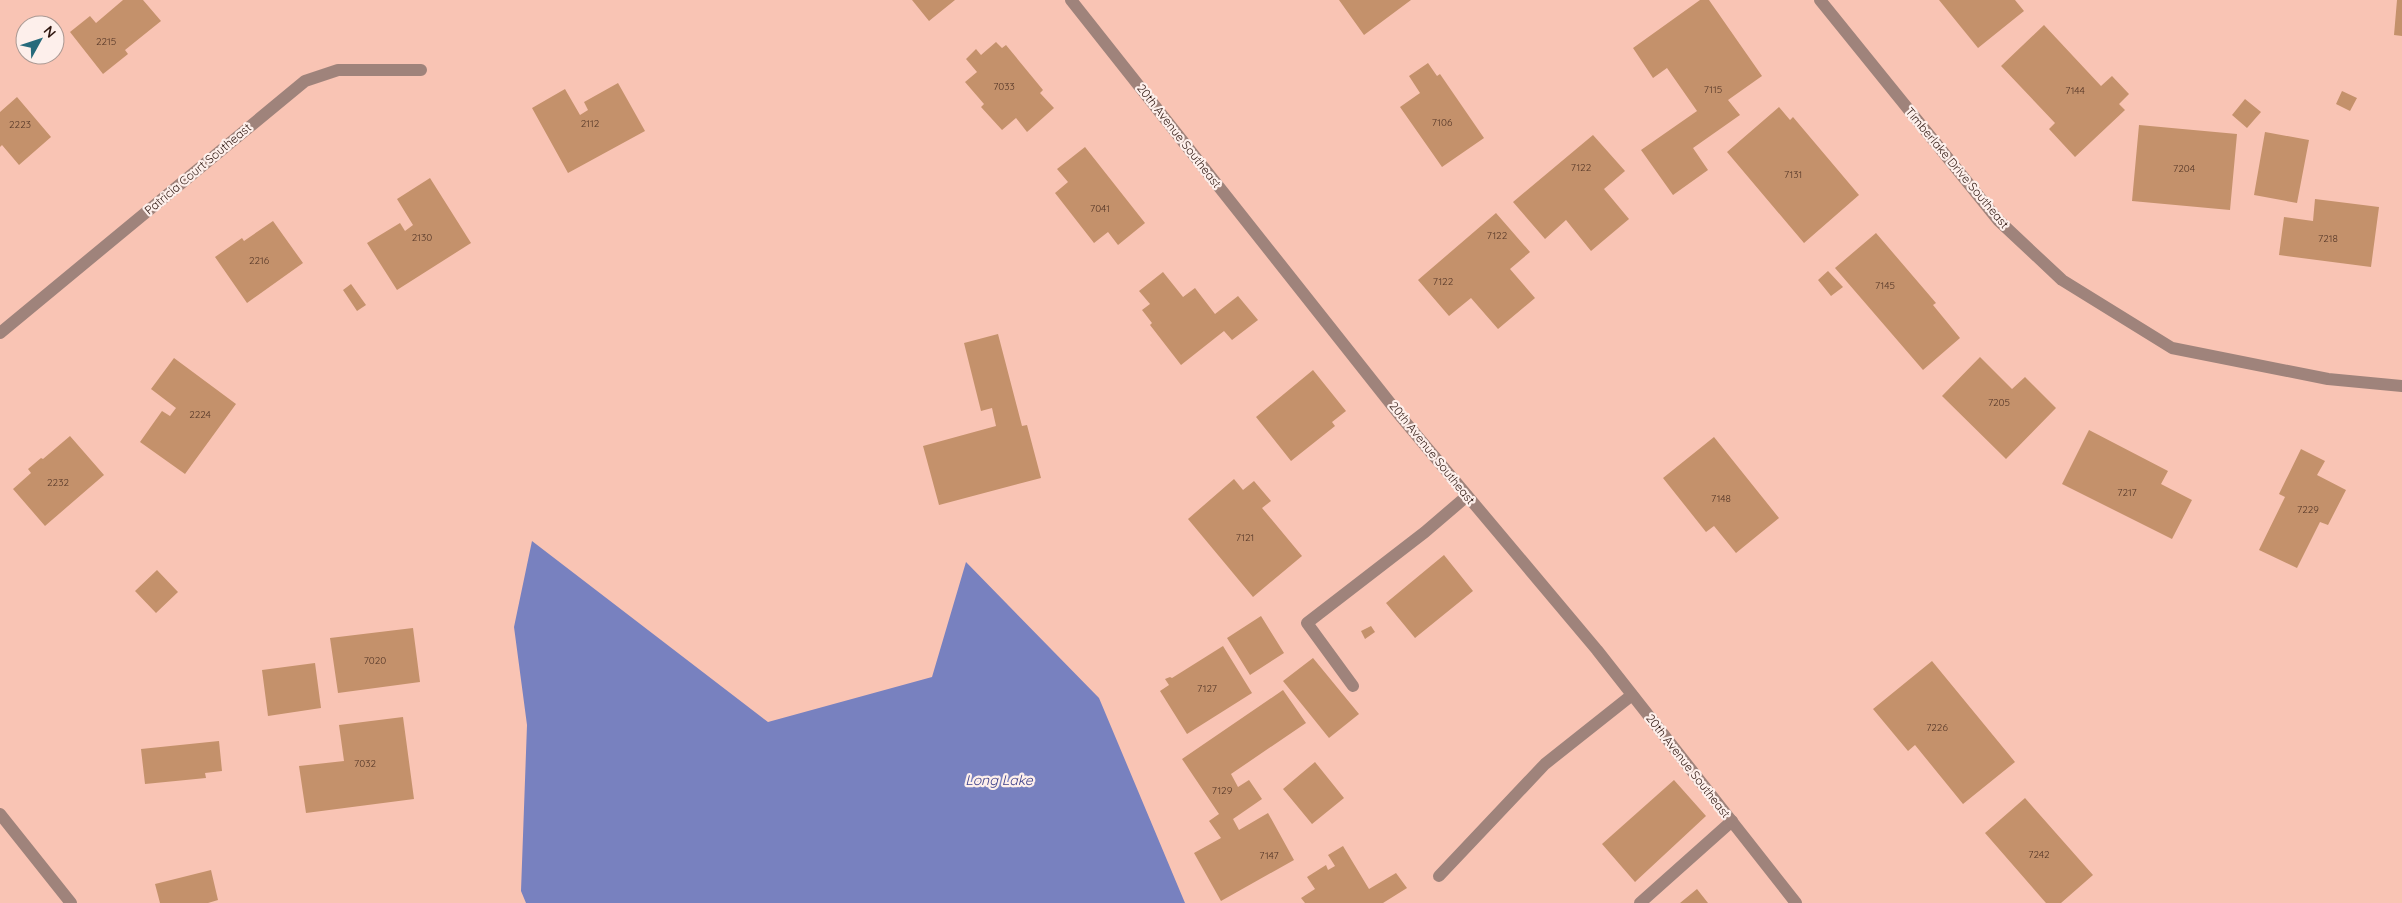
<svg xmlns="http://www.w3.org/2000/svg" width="2402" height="903" font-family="Quicksand,sans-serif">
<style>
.water{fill:#7881bf}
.building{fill:#c4916b}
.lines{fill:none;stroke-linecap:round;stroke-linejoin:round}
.lane{stroke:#9f837b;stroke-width:12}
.street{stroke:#9f837b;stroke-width:12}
.labels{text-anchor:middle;stroke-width:4.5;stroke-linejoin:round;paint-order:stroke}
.number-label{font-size:10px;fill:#543627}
.street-label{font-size:12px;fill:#2f1710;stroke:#fdefeb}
.water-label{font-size:14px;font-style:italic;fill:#3a3e89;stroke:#fdefeb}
</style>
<rect width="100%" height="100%" fill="#f9c4b4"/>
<!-- water -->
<path class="water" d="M532,541L768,722L932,677L966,562L1099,698L1185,903H526L521,891L527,725L514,627Z"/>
<!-- building -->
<path class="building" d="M123,0H143L161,21L125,50L128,54L103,74L70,32L90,16L96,23Z
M912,0H955L929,21Z
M1339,0H1411L1364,35Z
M1700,0H1709L1762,76L1728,100L1740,115L1693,148L1708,170L1673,195L1641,150L1697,111L1667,68L1653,78L1633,48Z
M1939,0H2015L2024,11L1978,48Z
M2397,0H2402V36L2394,35Z
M2044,25L2101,86L2112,76L2129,94L2119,104L2125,110L2075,157L2049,129L2055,123L2001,66Z
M996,42L1002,48L1006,45L1043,90L1040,93L1054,108L1027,132L1016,118L1002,130L981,107L984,104L965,82L977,72L966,59L976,49L981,55Z
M1428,63L1437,76L1440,74L1484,138L1442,167L1400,107L1420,93L1409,76Z
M618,83L645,131L568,173L532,108L565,89L580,115L588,110L584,102Z
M2342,91L2357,98L2350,111L2336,104Z
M17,97L51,137L19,165L2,145L0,147V112Z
M2245,99L2261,112L2247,128L2232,115Z
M1779,107L1790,120L1793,117L1859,195L1804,243L1727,152Z
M2139,125L2237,134L2230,210L2132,201Z
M2265,132L2309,140L2297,203L2254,195Z
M1593,135L1625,171L1604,189L1629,219L1591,251L1566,220L1545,239L1513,202Z
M1085,147L1145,223L1118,245L1108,232L1094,243L1055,193L1068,182L1057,169Z
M430,178L471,243L397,290L367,243L400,223L405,231L413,225L397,199Z
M2315,199L2379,207L2371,267L2279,255L2284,217L2313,221Z
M1496,213L1530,252L1510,269L1535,298L1498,329L1471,298L1449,316L1418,280Z
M273,221L303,263L247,303L215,257L242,238L244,241Z
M1876,233L1936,303L1933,305L1960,338L1923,370L1835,268Z
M1828,271L1843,287L1831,296L1818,280Z
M1163,272L1183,297L1195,288L1215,314L1238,296L1258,320L1232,340L1224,331L1181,365L1150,325L1152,323L1142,310L1150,304L1139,291Z
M351,284L366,305L357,311L343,290Z
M998,334L1022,426L1027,425L1041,478L939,505L923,446L996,426L992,408L981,411L964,343Z
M1980,357L2012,389L2025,377L2056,408L2006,459L1942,396Z
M174,358L236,404L185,474L140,442L162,411L170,416L176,408L151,389Z
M1313,370L1346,411L1332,422L1335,426L1291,461L1256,417Z
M2089,430L2168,471L2161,484L2192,500L2172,539L2062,484Z
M70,436L104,475L45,526L13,489L31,473L28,469L41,458L43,459Z
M1714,437L1779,518L1736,553L1714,526L1706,532L1663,478Z
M2301,449L2325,461L2317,475L2346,490L2328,525L2320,522L2297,568L2259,550L2285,497L2279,494Z
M1234,479L1243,490L1254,481L1271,501L1262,508L1302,556L1253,597L1188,519Z
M1444,555L1473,591L1415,638L1386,603Z
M157,570L178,592L156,613L135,591Z
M1261,616L1284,653L1250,675L1227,638Z
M1371,626L1375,632L1365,639L1361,631Z
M413,628L420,682L338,693L330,638Z
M1223,646L1252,693L1187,734L1160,691L1169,685L1165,679L1170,677L1172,678Z
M1313,658L1359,714L1329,738L1283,681Z
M1932,661L2015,762L1963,804L1915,745L1908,751L1873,709Z
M315,663L321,708L268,716L262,670Z
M1283,690L1306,723L1231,774L1238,787L1249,780L1262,799L1233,819L1239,830L1268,813L1294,860L1221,901L1194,853L1221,838L1209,821L1219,814L1182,759Z
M403,717L414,799L306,813L299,766L344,761L339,725Z
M219,741L222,771L205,773L206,778L145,784L141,749Z
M1315,762L1344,798L1312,824L1283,789Z
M1674,780L1706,816L1635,882L1602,844Z
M2025,798L2093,875L2061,903H2046L1985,833Z
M1343,846L1369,889L1396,873L1407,888L1383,903H1305L1301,898L1315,889L1307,877L1326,865L1328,870L1335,866L1328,855Z
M211,870L218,900L208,903H160L155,884Z
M1697,889L1708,903H1680Z"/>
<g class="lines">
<!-- lane -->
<path class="lane" d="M1353,686L1307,623L1425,532L1467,496
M1439,876L1545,764L1632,695
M1640,903L1732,821"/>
<!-- street -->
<path class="street" d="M1071,0L1402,418L1597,650L1796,903
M1820,0L1998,220L2062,280L2172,348L2328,379L2402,386
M0,333L305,81L338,70H421
M0,814L71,903"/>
</g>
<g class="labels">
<!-- number labels -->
<g class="number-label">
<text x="106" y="45">2215</text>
<text x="1004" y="90">7033</text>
<text x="1713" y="93">7115</text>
<text x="2075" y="94">7144</text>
<text x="1442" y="126">7106</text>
<text x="590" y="127">2112</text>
<text x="20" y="128">2223</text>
<text x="1581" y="171">7122</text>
<text x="2184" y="172">7204</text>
<text x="1793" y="178">7131</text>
<text x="1100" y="212">7041</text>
<text x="1497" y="239">7122</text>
<text x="422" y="241">2130</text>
<text x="2328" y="242">7218</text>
<text x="259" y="264">2216</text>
<text x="1443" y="285">7122</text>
<text x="1885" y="289">7145</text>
<text x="1999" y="406">7205</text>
<text x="200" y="418">2224</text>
<text x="58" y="486">2232</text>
<text x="2127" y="496">7217</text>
<text x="1721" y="502">7148</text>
<text x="2308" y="513">7229</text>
<text x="1245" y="541">7121</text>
<text x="375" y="664">7020</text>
<text x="1207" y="692">7127</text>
<text x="1937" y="731">7226</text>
<text x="365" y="767">7032</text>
<text x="1222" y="794">7129</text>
<text x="2039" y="858">7242</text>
<text x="1269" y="859">7147</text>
</g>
<!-- street labels -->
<g class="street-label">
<text transform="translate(1179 136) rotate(52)" y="4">20th Avenue Southeast</text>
<text transform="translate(1957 168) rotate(50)" y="4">Timberlake Drive Southeast</text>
<text transform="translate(198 169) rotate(-40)" y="4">Patricia Court Southeast</text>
<text transform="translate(1432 453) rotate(51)" y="4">20th Avenue Southeast</text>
<text transform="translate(1688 766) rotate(52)" y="4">20th Avenue Southeast</text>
</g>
<!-- water labels -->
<g class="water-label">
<text x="999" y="785">Long Lake</text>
</g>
</g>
<!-- north arrow -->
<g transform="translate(40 40) rotate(50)"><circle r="24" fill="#fdefeb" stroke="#ab9993"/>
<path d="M0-4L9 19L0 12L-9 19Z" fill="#266a7b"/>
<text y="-8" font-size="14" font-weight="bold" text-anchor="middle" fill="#2f1710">N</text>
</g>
</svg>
